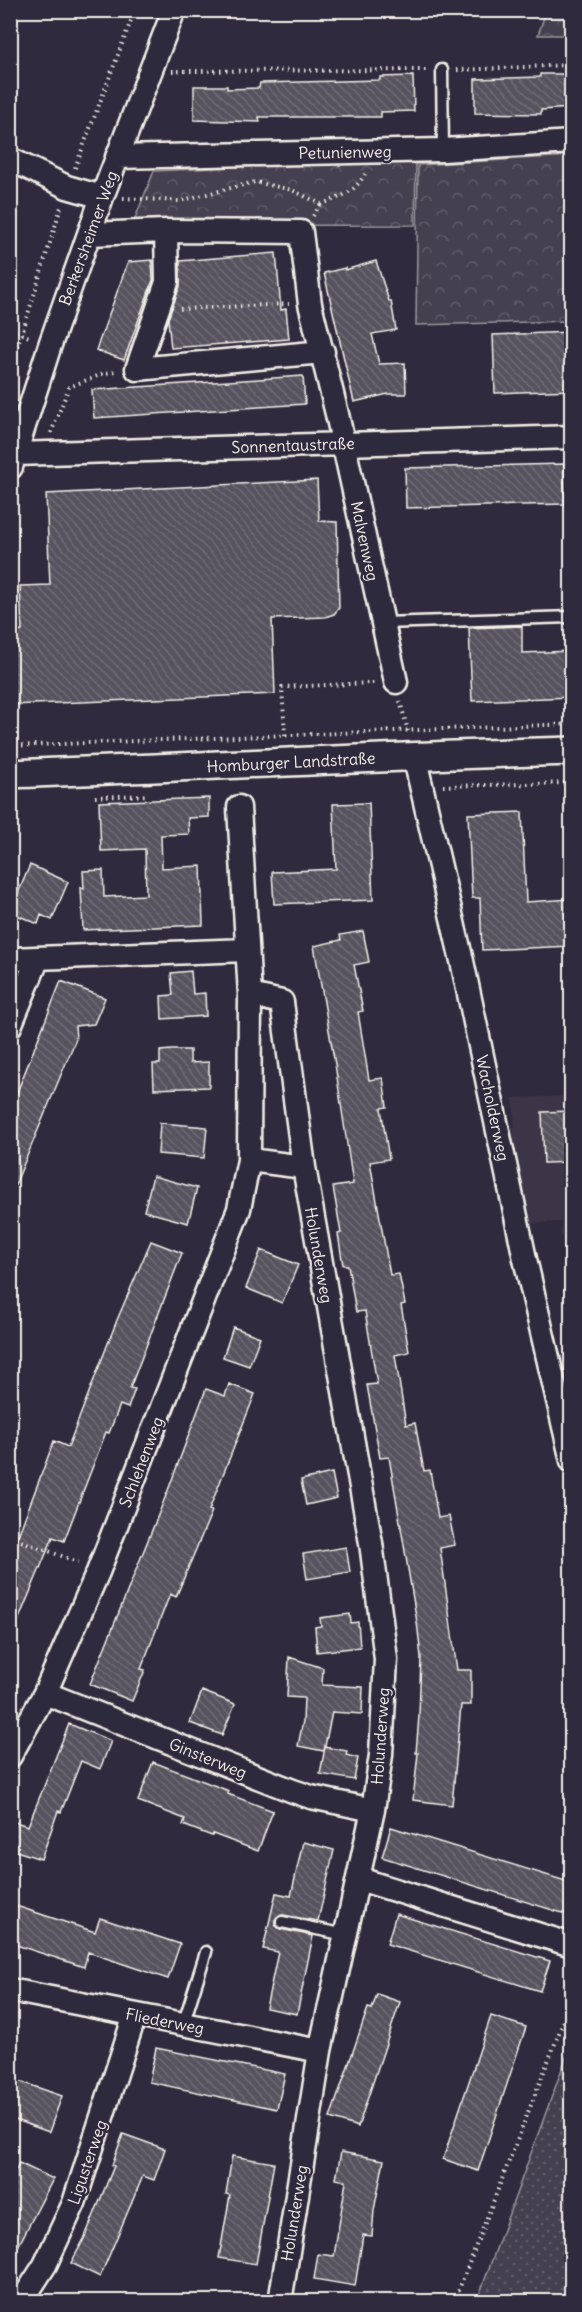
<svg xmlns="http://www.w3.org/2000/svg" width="582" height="2312" font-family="Delius,sans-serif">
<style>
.built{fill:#3b3647}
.forest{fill:url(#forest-crowns);stroke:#9c989c;stroke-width:1.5}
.garden{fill:url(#garden-dots);stroke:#9c989c;stroke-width:1.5}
.building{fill:url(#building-back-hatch);stroke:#f4f1e8;stroke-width:1.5}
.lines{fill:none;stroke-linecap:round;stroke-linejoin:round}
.service-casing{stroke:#f4f1e8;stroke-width:15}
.minor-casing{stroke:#f4f1e8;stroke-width:27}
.tertiary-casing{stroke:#f4f1e8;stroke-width:32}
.path{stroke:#f4f1e8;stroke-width:4;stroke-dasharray:1.5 4.5;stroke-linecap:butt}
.service{stroke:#2f2a3d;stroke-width:10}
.minor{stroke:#2f2a3d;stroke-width:22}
.tertiary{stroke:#2f2a3d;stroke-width:27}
.labels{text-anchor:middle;stroke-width:5;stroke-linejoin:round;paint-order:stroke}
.street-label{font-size:16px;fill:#f4f1e8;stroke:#2f2a3d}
</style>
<defs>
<pattern id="forest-crowns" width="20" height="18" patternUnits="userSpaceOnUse" patternTransform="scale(1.5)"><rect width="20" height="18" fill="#454050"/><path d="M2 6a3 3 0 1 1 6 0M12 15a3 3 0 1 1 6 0" fill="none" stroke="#605c69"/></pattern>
<pattern id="garden-dots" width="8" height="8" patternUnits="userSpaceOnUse" patternTransform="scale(1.5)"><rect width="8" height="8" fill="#454050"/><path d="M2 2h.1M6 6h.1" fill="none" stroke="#605c69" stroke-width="1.8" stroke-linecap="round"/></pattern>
<pattern id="building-back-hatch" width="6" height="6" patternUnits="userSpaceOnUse" patternTransform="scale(1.5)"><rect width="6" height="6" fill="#56525f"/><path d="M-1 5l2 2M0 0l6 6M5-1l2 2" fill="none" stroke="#6f6b76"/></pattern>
</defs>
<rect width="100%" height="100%" fill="#2f2a3d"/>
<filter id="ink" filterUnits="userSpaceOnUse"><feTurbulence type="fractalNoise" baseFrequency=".0167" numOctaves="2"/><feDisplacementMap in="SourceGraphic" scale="12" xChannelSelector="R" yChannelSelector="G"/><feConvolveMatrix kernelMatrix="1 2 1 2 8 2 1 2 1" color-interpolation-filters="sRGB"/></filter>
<g filter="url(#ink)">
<!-- built -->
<path class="built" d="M571,1096V1237H561V1222L530,1223L507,1128L515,1127L513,1098Z"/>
<!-- forest -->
<path class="forest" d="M546,11H571V35H538Z
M571,156V321L416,325L418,165Z
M416,158L415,225L132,226L154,171Z"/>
<!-- garden -->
<path class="garden" d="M571,2044V2301H477Z"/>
<!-- building -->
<path class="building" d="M540,74H572V108L541,110V114L475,113V79L540,77Z
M413,76L414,111L381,112V117H259L260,122L194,120V86H227V89L259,88L260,83L380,80V77Z
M276,253L281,310L286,309L289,339L171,348L168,319L180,286V261Z
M152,260L153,280L124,360L96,350L128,262Z
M376,261L389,301H391L396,330L372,334L379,364L405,363L406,394H388L354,402L324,273L345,268V270Z
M572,332V390L495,393L493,335Z
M303,376L305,404L94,418L92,390Z
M564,464L565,504L406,508L405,468Z
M317,480L319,521L337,522L339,608L334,614L325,617L272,619L275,694L10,705V632L22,631L20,586L50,585L46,494Z
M522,626V653L572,651V697L472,701L469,628Z
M209,798V817L188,818L189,834L161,835L162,868L201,866L203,925L83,930L81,887L84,889L83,871L103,870L104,897L146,895L145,849L101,851L99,802Z
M369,803L373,900L274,904L272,872L336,869L333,804Z
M522,812L526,902L572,899V946L482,950L480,898H472L468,814Z
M30,865L68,882L52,920L41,915L38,924L10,912Z
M363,931L369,962L354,965L363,1011L358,1012L369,1080L383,1078L387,1107L381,1108L389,1159L370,1162L390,1275L399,1274L405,1304L401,1305L409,1352L395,1355L406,1425L415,1423L424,1471L430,1470L438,1518L449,1516L455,1545L440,1548L457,1670H471V1705H461L452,1805L413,1800L418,1753H416L419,1716L421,1657L417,1622L389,1457L380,1458L367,1385L377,1384L365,1311L356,1312L348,1265H343L338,1234L341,1233L333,1187L353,1184L335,1064L314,946L341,940L340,935Z
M191,971L193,994L205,993L206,1016L162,1019L161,996L173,995L171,973Z
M61,981L105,998L94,1024L75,1026L76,1039L10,1197V1110Z
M172,1050H190V1063L209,1062V1087L154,1089L153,1064H160V1051Z
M572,1111V1162L544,1163L542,1112Z
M160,1123L207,1127L204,1158L158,1154Z
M153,1176L197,1188L188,1223L144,1211Z
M151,1241L182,1253L130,1388L135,1389L128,1408L120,1405L109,1433L106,1432L64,1541L53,1537L10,1640V1557L54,1441L68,1447L117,1320Z
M261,1250L298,1265L282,1303L246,1288Z
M233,1327L260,1337L249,1366L223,1357Z
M229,1384L255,1394L209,1510L212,1511L176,1597L170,1594L141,1669L145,1670L132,1701L90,1684L167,1493L206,1389L225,1396Z
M332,1473L337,1498L306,1505L301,1480Z
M346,1547L350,1572L307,1579L303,1554Z
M350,1614L351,1623L358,1622L360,1647L317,1652L315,1627L321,1626L320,1618Z
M289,1657L323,1668L322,1685L363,1687L362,1714L332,1712L324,1751L298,1746L303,1721L304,1698L287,1697Z
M202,1691L235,1704L222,1735L190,1723Z
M69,1724L111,1741L100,1769L81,1761L61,1812L58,1811L41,1859L10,1849V1835L15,1822L28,1826Z
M325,1747L347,1751L346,1755L358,1758L354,1780L320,1774Z
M153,1762L229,1791L228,1794L273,1811L258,1851L213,1834L212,1836L183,1825L185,1819L138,1801Z
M391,1827L572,1883V1916L382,1857Z
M303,1842L334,1850L318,1921L283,1915L277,1917L275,1920V1925L280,1929L313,1936L297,2014L266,2008L278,1952L263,1949L276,1893L291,1896Z
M10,1904L95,1932L100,1918L180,1944L168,1979L88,1952L84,1967L10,1943Z
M396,1914L550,1961L540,1991L387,1944Z
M377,1994L400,2002L358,2127L330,2118L368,2008L372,2009Z
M491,2016L526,2027L478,2171L443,2159Z
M156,2048L285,2074L277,2109L149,2082Z
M10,2078L62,2096L49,2132L10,2118Z
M123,2134L165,2149L154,2180L143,2176L100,2277L71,2263L84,2239L114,2166L112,2165Z
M341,2152L384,2160L374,2210L372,2236L363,2235L355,2286L314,2279L318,2254L334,2256L346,2181L336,2179Z
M232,2156L274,2163L256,2264L219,2258L230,2195L226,2194Z
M19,2163L53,2179L10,2262V2181Z"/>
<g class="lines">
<defs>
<path id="service" d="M442,70L443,150
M383,623L572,617
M282,1922L346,1935
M183,2025L206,1952"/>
<path id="minor" d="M117,157L443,150L572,142
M10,159L67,187L102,197
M166,231L167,282L137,369L323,352
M89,234L166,231L301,232L310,304L337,414L396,682
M15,454L572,437
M11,467L50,345L102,197L174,10
M414,755L462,961L525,1259L572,1461
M10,959L247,950
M250,995L282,1002L304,1167
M10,1026L38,958
M249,1160L304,1167L371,1543L386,1659L381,1755L373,1810L320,2051L280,2302
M45,1693L293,1791L311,1797L373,1810
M10,1756L45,1693L98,1572L239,1209L249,1160L250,995L239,807
M359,1879L572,1945
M10,1990L320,2051
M21,2302L45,2265L74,2203L135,2015"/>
<path id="tertiary" d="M10,774C198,767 384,756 572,751"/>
</defs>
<!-- service casing -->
<use href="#service" class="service-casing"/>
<!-- minor casing -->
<use href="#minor" class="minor-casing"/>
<!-- tertiary casing -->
<use href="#tertiary" class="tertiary-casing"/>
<!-- path -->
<path class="path" d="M457,70L572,65
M172,71L428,70
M75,168L135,10
M123,198L179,201L255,182L292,190L321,204C340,198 355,192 365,174
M313,216L321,204
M180,309L289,304
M10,330L32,338
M10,363L22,334L61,207
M51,433L69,387L105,373L117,371
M400,701L408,731
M285,735L282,687L374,683
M10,746L572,724
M443,786L572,783
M95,797L148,795
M10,1537L78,1562
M454,2302L572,2000"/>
<!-- service -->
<use href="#service" class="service"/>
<!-- minor -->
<use href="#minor" class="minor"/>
<!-- tertiary -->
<use href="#tertiary" class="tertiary"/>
</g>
</g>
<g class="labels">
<!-- street labels -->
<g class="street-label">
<text transform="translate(345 152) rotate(-1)" y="6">Petunienweg</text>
<text transform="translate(88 238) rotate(-70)" y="6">Berkersheimer Weg</text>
<text transform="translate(293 445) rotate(-2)" y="6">Sonnentaustraße</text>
<text transform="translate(365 541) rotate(78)" y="6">Malvenweg</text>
<text transform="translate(291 762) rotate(-3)" y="6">Homburger Landstraße</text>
<text transform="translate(493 1108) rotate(78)" y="6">Wacholderweg</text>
<text transform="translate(319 1255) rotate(80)" y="6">Holunderweg</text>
<text transform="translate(141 1462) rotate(-69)" y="6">Schlehenweg</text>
<text transform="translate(380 1736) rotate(-86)" y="6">Holunderweg</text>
<text transform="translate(208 1758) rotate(22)" y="6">Ginsterweg</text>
<text transform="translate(165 2021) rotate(11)" y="6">Fliederweg</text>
<text transform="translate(87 2162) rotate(-71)" y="6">Ligusterweg</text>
<text transform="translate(294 2213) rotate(-81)" y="6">Holunderweg</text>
</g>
</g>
<!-- margin -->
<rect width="582" height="2312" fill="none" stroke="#2f2a3d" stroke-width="36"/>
<rect x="18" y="18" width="546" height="2276" fill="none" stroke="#f4f1e8" stroke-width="2" filter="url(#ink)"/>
</svg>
